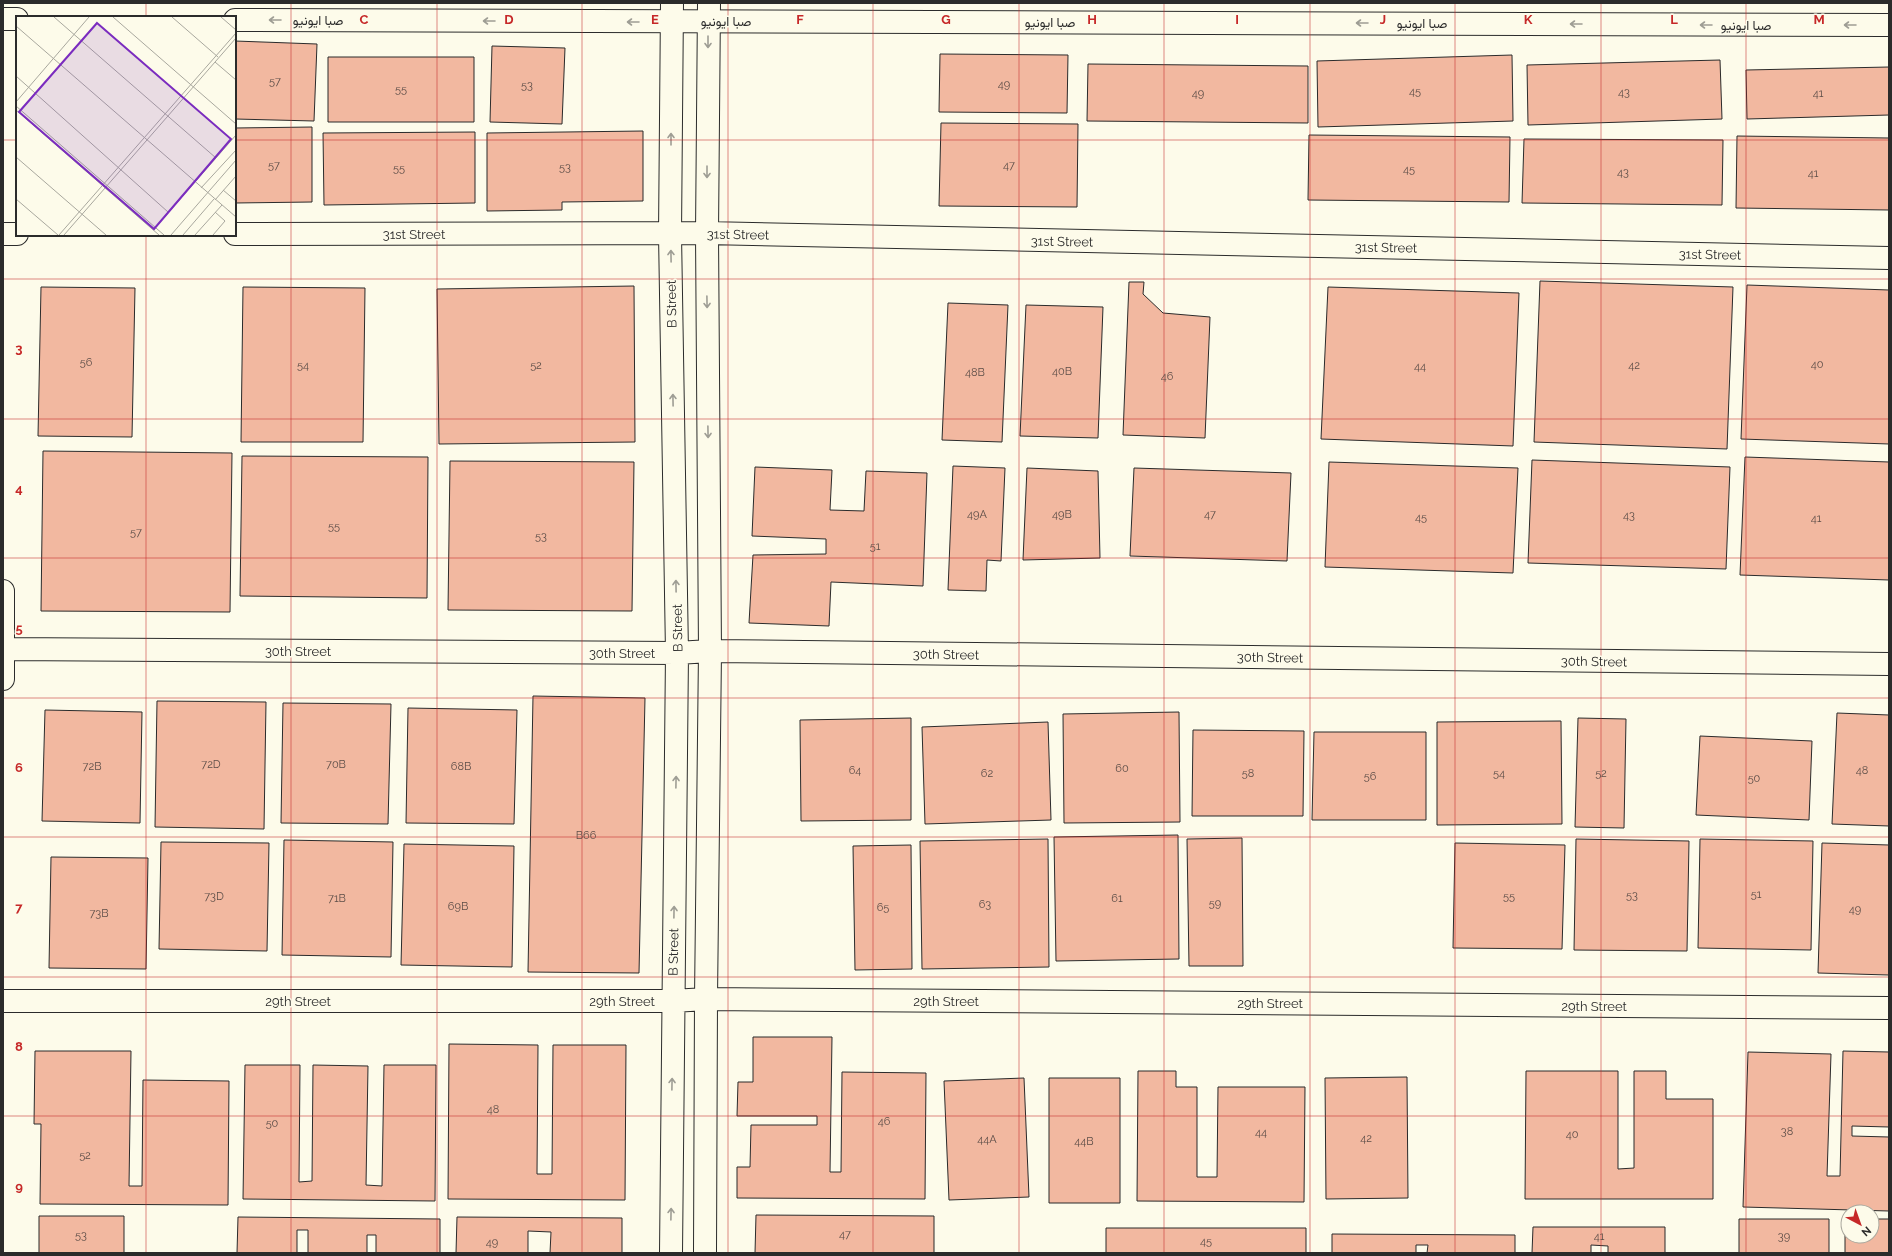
<svg xmlns="http://www.w3.org/2000/svg" width="1892" height="1256" font-family="Raleway,Vazirmatn,sans-serif">
<style>
.building{fill:#f2b8a0;stroke:#2b2b2b}
.lines{fill:none;stroke-linecap:round;stroke-linejoin:round}
.minor-casing{stroke:#2b2b2b;stroke-width:24}
.major-casing{stroke:#2b2b2b;stroke-width:24}
.minor{stroke:#fdfbea;stroke-width:22}
.major{stroke:#fdfbea;stroke-width:22}
.oneway{stroke:#9e9d94}
.grid{fill:none;stroke:#c62828;stroke-width:1;stroke-opacity:0.55}
.labels{text-anchor:middle;stroke-width:3;stroke-linejoin:round;paint-order:stroke}
.number-label{font-size:11px;fill:#5d4e48}
.street-label{font-size:13px;fill:#2b2b2b;stroke:#fdfbea}
.inset-road{fill:none;stroke:#a9a89e;stroke-width:1}
.view{fill:#7b2cbf;fill-opacity:0.15;stroke:#7b2cbf;stroke-width:2}
.inset-edge{fill:none;stroke:#2b2b2b;stroke-width:2}
.grid-label{font-size:13px;text-anchor:middle;font-weight:bold;fill:#c62828;stroke:#fdfbea;stroke-width:3;stroke-linejoin:round;paint-order:stroke}
</style>
<rect width="100%" height="100%" fill="#fdfbea"/>
<!-- building -->
<path class="building" d="M235,41L317,44L314,121L235,119Z
M492,46L565,48L562,124L490,122Z
M940,54L1068,55L1067,113L939,112Z
M1512,55L1513,121L1318,127L1317,61Z
M328,57H474V122H328Z
M1720,60L1722,119L1528,125L1527,65Z
M1088,64L1308,66V123L1087,121Z
M1889,67V115L1747,119L1746,70Z
M941,123L1078,124L1077,207L939,206Z
M312,127V202L235,203V128Z
M643,131V201L562,202V210L487,211V133Z
M475,132V203L324,205L323,133Z
M1309,135L1510,137L1509,202L1308,200Z
M1737,136L1889,138V210L1736,208Z
M1524,139L1723,140L1722,205L1522,203Z
M1540,281L1733,287L1727,449L1534,442Z
M1129,282H1144L1143,294L1163,313L1210,317L1205,438L1123,435Z
M1747,285L1889,290V444L1741,439Z
M634,286L635,442L439,444L437,289Z
M41,287L135,288L132,437L38,436Z
M243,287L365,288L363,442H241Z
M1328,287L1519,293L1513,446L1321,439Z
M948,303L1008,305L1002,442L942,440Z
M1026,305L1103,307L1098,438L1020,436Z
M43,451L232,453L230,612L41,611Z
M242,456L428,457L427,598L240,596Z
M1745,457L1889,462V580L1740,575Z
M1532,460L1730,467L1726,569L1528,563Z
M450,461L634,462L632,611L448,610Z
M1329,462L1518,468L1513,573L1325,567Z
M953,466L1005,468L1001,561L987,560L986,591L948,590Z
M755,467L832,470L830,510L864,511L866,471L927,473L923,586L831,582L829,626L749,623L753,555L826,554V539L752,536Z
M1027,468L1098,471L1100,558L1023,560Z
M1134,468L1291,473L1287,561L1130,556Z
M533,696L645,698L639,973L528,972Z
M157,701L266,702L264,829L155,827Z
M283,703L391,704L388,824L281,823Z
M408,708L517,710L514,824L406,823Z
M45,710L142,712L140,823L42,821Z
M1179,712L1180,822L1064,823L1063,714Z
M1837,713L1889,715V826L1832,824Z
M911,718V820L801,821L800,720Z
M1578,718L1626,719L1624,828L1575,827Z
M1561,721L1562,824L1437,825V722Z
M1048,722L1051,820L925,824L922,727Z
M1193,730L1304,731L1303,816H1192Z
M1314,732H1426V820H1312Z
M1700,736L1812,741L1809,820L1696,815Z
M1178,835L1179,959L1056,961L1054,837Z
M1242,838L1243,966H1189L1187,839Z
M1048,839L1049,967L922,969L920,841Z
M1576,839L1689,841L1687,951L1574,950Z
M1700,839L1813,841L1811,950L1698,948Z
M284,840L393,842L391,957L282,955Z
M161,842L269,843L267,951L159,949Z
M1455,843L1565,845L1562,949L1453,948Z
M1822,843L1889,845V975L1818,973Z
M404,844L514,846L512,967L401,965Z
M911,845L912,969L855,970L853,846Z
M51,857L148,858L146,969L49,968Z
M753,1037H832L830,1172H841L842,1072L926,1073L925,1199L737,1198V1167H750L751,1125H817V1116H737L738,1082H753Z
M449,1044L538,1045L537,1174H552L553,1045H626L625,1200L448,1199Z
M35,1051H131L129,1186H142L143,1080L229,1081L228,1205L40,1204L41,1124H34Z
M1843,1051L1889,1052V1127L1852,1126V1136L1889,1137V1211L1743,1207L1748,1052L1831,1054L1827,1176H1840Z
M245,1065H300L299,1182L312,1181L313,1065L368,1066L366,1185L382,1186L384,1065H436L435,1201L243,1199Z
M1138,1071H1176V1087H1197V1177H1217L1218,1087H1305L1304,1202L1137,1201Z
M1526,1071H1618V1169L1634,1168V1071H1666V1099H1713V1199H1525Z
M1407,1077L1408,1198L1326,1199L1325,1078Z
M1024,1078L1029,1197L949,1200L944,1081Z
M1049,1078H1120V1203H1049Z
M756,1215L934,1216V1253H755Z
M39,1216H124V1253H39Z
M238,1217L440,1219V1253H376V1235H367V1253H308V1230H297V1253H237Z
M457,1217L622,1218V1253H550L551,1232L528,1231V1253H456Z
M1739,1219H1829V1253H1739Z
M1845,1219H1848V1236H1872V1219H1889V1253H1845Z
M1533,1227H1665V1253H1608V1246L1591,1245V1253H1532Z
M1106,1228H1306V1253H1106Z
M1332,1234L1515,1235V1253H1427L1428,1245H1416V1253H1332Z"/>
<g class="lines">
<defs>
<path id="minor" d="M3,234H17
M235,234L707,233L1889,258
M3,591V679
M3,649L677,653L710,651L1889,664
M3,1001H673L706,999L1889,1008
M671,1253L677,653L670,234L672,3
M705,1253L706,999L710,651L707,233L709,3"/>
<path id="major" d="M3,19H17
M235,20L1889,25"/>
</defs>
<!-- minor casing -->
<use href="#minor" class="minor-casing"/>
<!-- major casing -->
<use href="#major" class="major-casing"/>
<!-- minor -->
<use href="#minor" class="minor"/>
<!-- major -->
<use href="#major" class="major"/>
</g>
<!-- one-way arrows -->
<defs><path id="oneway-shaft" d="M-6 0H5M1.5-3L5.5 0L1.5 3" fill="none" stroke-width="1.6" stroke-linecap="round" stroke-linejoin="round"/></defs>
<g class="oneway">
<use href="#oneway-shaft" transform="translate(275 20) rotate(-180)"/>
<use href="#oneway-shaft" transform="translate(489 21) rotate(-180)"/>
<use href="#oneway-shaft" transform="translate(633 22) rotate(-180)"/>
<use href="#oneway-shaft" transform="translate(1362 23) rotate(-180)"/>
<use href="#oneway-shaft" transform="translate(1576 24) rotate(-180)"/>
<use href="#oneway-shaft" transform="translate(1706 25) rotate(-180)"/>
<use href="#oneway-shaft" transform="translate(1850 25) rotate(-180)"/>
<use href="#oneway-shaft" transform="translate(708 42) rotate(90)"/>
<use href="#oneway-shaft" transform="translate(671 139) rotate(-90)"/>
<use href="#oneway-shaft" transform="translate(707 172) rotate(90)"/>
<use href="#oneway-shaft" transform="translate(671 256) rotate(-91)"/>
<use href="#oneway-shaft" transform="translate(707 302) rotate(89)"/>
<use href="#oneway-shaft" transform="translate(673 400) rotate(-91)"/>
<use href="#oneway-shaft" transform="translate(708 432) rotate(89)"/>
<use href="#oneway-shaft" transform="translate(676 586) rotate(-91)"/>
<use href="#oneway-shaft" transform="translate(676 782) rotate(-89)"/>
<use href="#oneway-shaft" transform="translate(674 912) rotate(-89)"/>
<use href="#oneway-shaft" transform="translate(672 1084) rotate(-89)"/>
<use href="#oneway-shaft" transform="translate(671 1214) rotate(-89)"/>
</g>
<!-- grid -->
<path class="grid" d="M146,3V17M291,3V1253M437,3V1253M582,3V1253M728,3V1253M873,3V1253M1019,3V1253M1164,3V1253M1310,3V1253M1455,3V1253M1601,3V1253M1746,3V1253M3,140H17M235,140H1889M146,235V1253M3,279H1889M3,419H1889M3,558H1889M3,698H1889M3,837H1889M3,977H1889M3,1116H1889"/>
<g class="labels">
<!-- number labels -->
<g class="number-label">
<text x="275" y="85">57</text>
<text x="1004" y="88">49</text>
<text x="527" y="89">53</text>
<text x="401" y="93">55</text>
<text x="1415" y="95">45</text>
<text x="1624" y="96">43</text>
<text x="1198" y="97">49</text>
<text x="1818" y="97">41</text>
<text x="274" y="169">57</text>
<text x="1009" y="169">47</text>
<text x="565" y="171">53</text>
<text x="399" y="172">55</text>
<text x="1409" y="173">45</text>
<text x="1623" y="176">43</text>
<text x="1813" y="177">41</text>
<text x="86" y="366">56</text>
<text x="1817" y="368">40</text>
<text x="303" y="369">54</text>
<text x="536" y="369">52</text>
<text x="1634" y="369">42</text>
<text x="1420" y="370">44</text>
<text x="1062" y="375">40B</text>
<text x="975" y="376">48B</text>
<text x="1167" y="380">46</text>
<text x="977" y="518">49A</text>
<text x="1062" y="518">49B</text>
<text x="1210" y="518">47</text>
<text x="1629" y="519">43</text>
<text x="1421" y="521">45</text>
<text x="1816" y="522">41</text>
<text x="334" y="530">55</text>
<text x="136" y="536">57</text>
<text x="541" y="540">53</text>
<text x="875" y="550">51</text>
<text x="211" y="768">72D</text>
<text x="336" y="768">70B</text>
<text x="92" y="770">72B</text>
<text x="461" y="770">68B</text>
<text x="1122" y="772">60</text>
<text x="855" y="774">64</text>
<text x="1862" y="774">48</text>
<text x="987" y="777">62</text>
<text x="1248" y="777">58</text>
<text x="1499" y="777">54</text>
<text x="1601" y="777">52</text>
<text x="1370" y="780">56</text>
<text x="1754" y="782">50</text>
<text x="586" y="839">B66</text>
<text x="1756" y="898">51</text>
<text x="1632" y="899">53</text>
<text x="214" y="900">73D</text>
<text x="1509" y="900">55</text>
<text x="337" y="902">71B</text>
<text x="1117" y="902">61</text>
<text x="1215" y="907">59</text>
<text x="985" y="908">63</text>
<text x="458" y="910">69B</text>
<text x="883" y="911">65</text>
<text x="1855" y="913">49</text>
<text x="99" y="917">73B</text>
<text x="493" y="1113">48</text>
<text x="884" y="1125">46</text>
<text x="272" y="1127">50</text>
<text x="1787" y="1135">38</text>
<text x="1261" y="1136">44</text>
<text x="1572" y="1138">40</text>
<text x="1366" y="1142">42</text>
<text x="987" y="1143">44A</text>
<text x="1084" y="1145">44B</text>
<text x="85" y="1159">52</text>
<text x="845" y="1238">47</text>
<text x="81" y="1239">53</text>
<text x="1599" y="1240">41</text>
<text x="1784" y="1240">39</text>
<text x="1206" y="1245">45</text>
<text x="492" y="1246">49</text>
</g>
<!-- street labels -->
<g class="street-label">
<text x="318" y="25">صبا ایونیو</text>
<text x="726" y="26">صبا ایونیو</text>
<text x="1050" y="27">صبا ایونیو</text>
<text x="1422" y="28">صبا ایونیو</text>
<text x="1746" y="30">صبا ایونیو</text>
<text x="414" y="239">31st Street</text>
<text transform="translate(738 234) rotate(1)" y="5">31st Street</text>
<text transform="translate(1062 241) rotate(1)" y="5">31st Street</text>
<text transform="translate(1386 247) rotate(1)" y="5">31st Street</text>
<text transform="translate(1710 254) rotate(1)" y="5">31st Street</text>
<text transform="translate(671 304) rotate(-91)" y="5">B Street</text>
<text transform="translate(677 628) rotate(-91)" y="5">B Street</text>
<text x="298" y="656">30th Street</text>
<text x="622" y="658">30th Street</text>
<text transform="translate(946 654) rotate(1)" y="5">30th Street</text>
<text transform="translate(1270 657) rotate(1)" y="5">30th Street</text>
<text transform="translate(1594 661) rotate(1)" y="5">30th Street</text>
<text transform="translate(673 952) rotate(-89)" y="5">B Street</text>
<text x="298" y="1006">29th Street</text>
<text x="622" y="1006">29th Street</text>
<text x="946" y="1006">29th Street</text>
<text x="1270" y="1008">29th Street</text>
<text x="1594" y="1011">29th Street</text>
</g>
</g>
<!-- overview -->
<g transform="translate(16 16)">
<rect width="220" height="220" fill="#fdfbea"/>
<path class="inset-road" d="M38,1L200,142M97,1L220,108M156,1L202,41M205,1L220,14M0,10L220,201M199,46L220,64M0,60L152,196M0,86L73,1M0,90L148,219M0,94L143,219M0,141L90,219M185,172L220,134M207,174L220,185M0,183L42,219M199,184L220,160M138,213L220,119M43,219L220,17M48,219L220,22M155,219L220,144M167,219L198,183M179,219L206,189M197,219L209,205L199,196"/>
<path class="view" d="M81,7L215,123L138,213L3,96Z"/>
<rect width="220" height="220" class="inset-edge"/>
</g>
<g class="grid-label">
<text x="364" y="24">C</text>
<text x="509" y="24">D</text>
<text x="655" y="24">E</text>
<text x="800" y="24">F</text>
<text x="946" y="24">G</text>
<text x="1092" y="24">H</text>
<text x="1237" y="24">I</text>
<text x="1383" y="24">J</text>
<text x="1528" y="24">K</text>
<text x="1674" y="24">L</text>
<text x="1819" y="24">M</text>
<text x="19" y="353">3</text>
<text x="19" y="493">4</text>
<text x="19" y="633">5</text>
<text x="19" y="772">6</text>
<text x="19" y="912">7</text>
<text x="19" y="1051">8</text>
<text x="19" y="1191">9</text>
</g>
<!-- border -->
<rect width="1892" height="1256" fill="none" stroke="#2b2b2b" stroke-width="8"/>
<!-- north arrow -->
<g transform="translate(1860 1224) rotate(139)"><circle r="19" fill="#fdfbea" stroke="#a9a89e"/>
<path d="M0-3L7 15L0 10L-7 15Z" fill="#c62828"/>
<text y="-6" font-size="11" font-weight="bold" text-anchor="middle" fill="#2b2b2b">N</text>
</g>
</svg>
